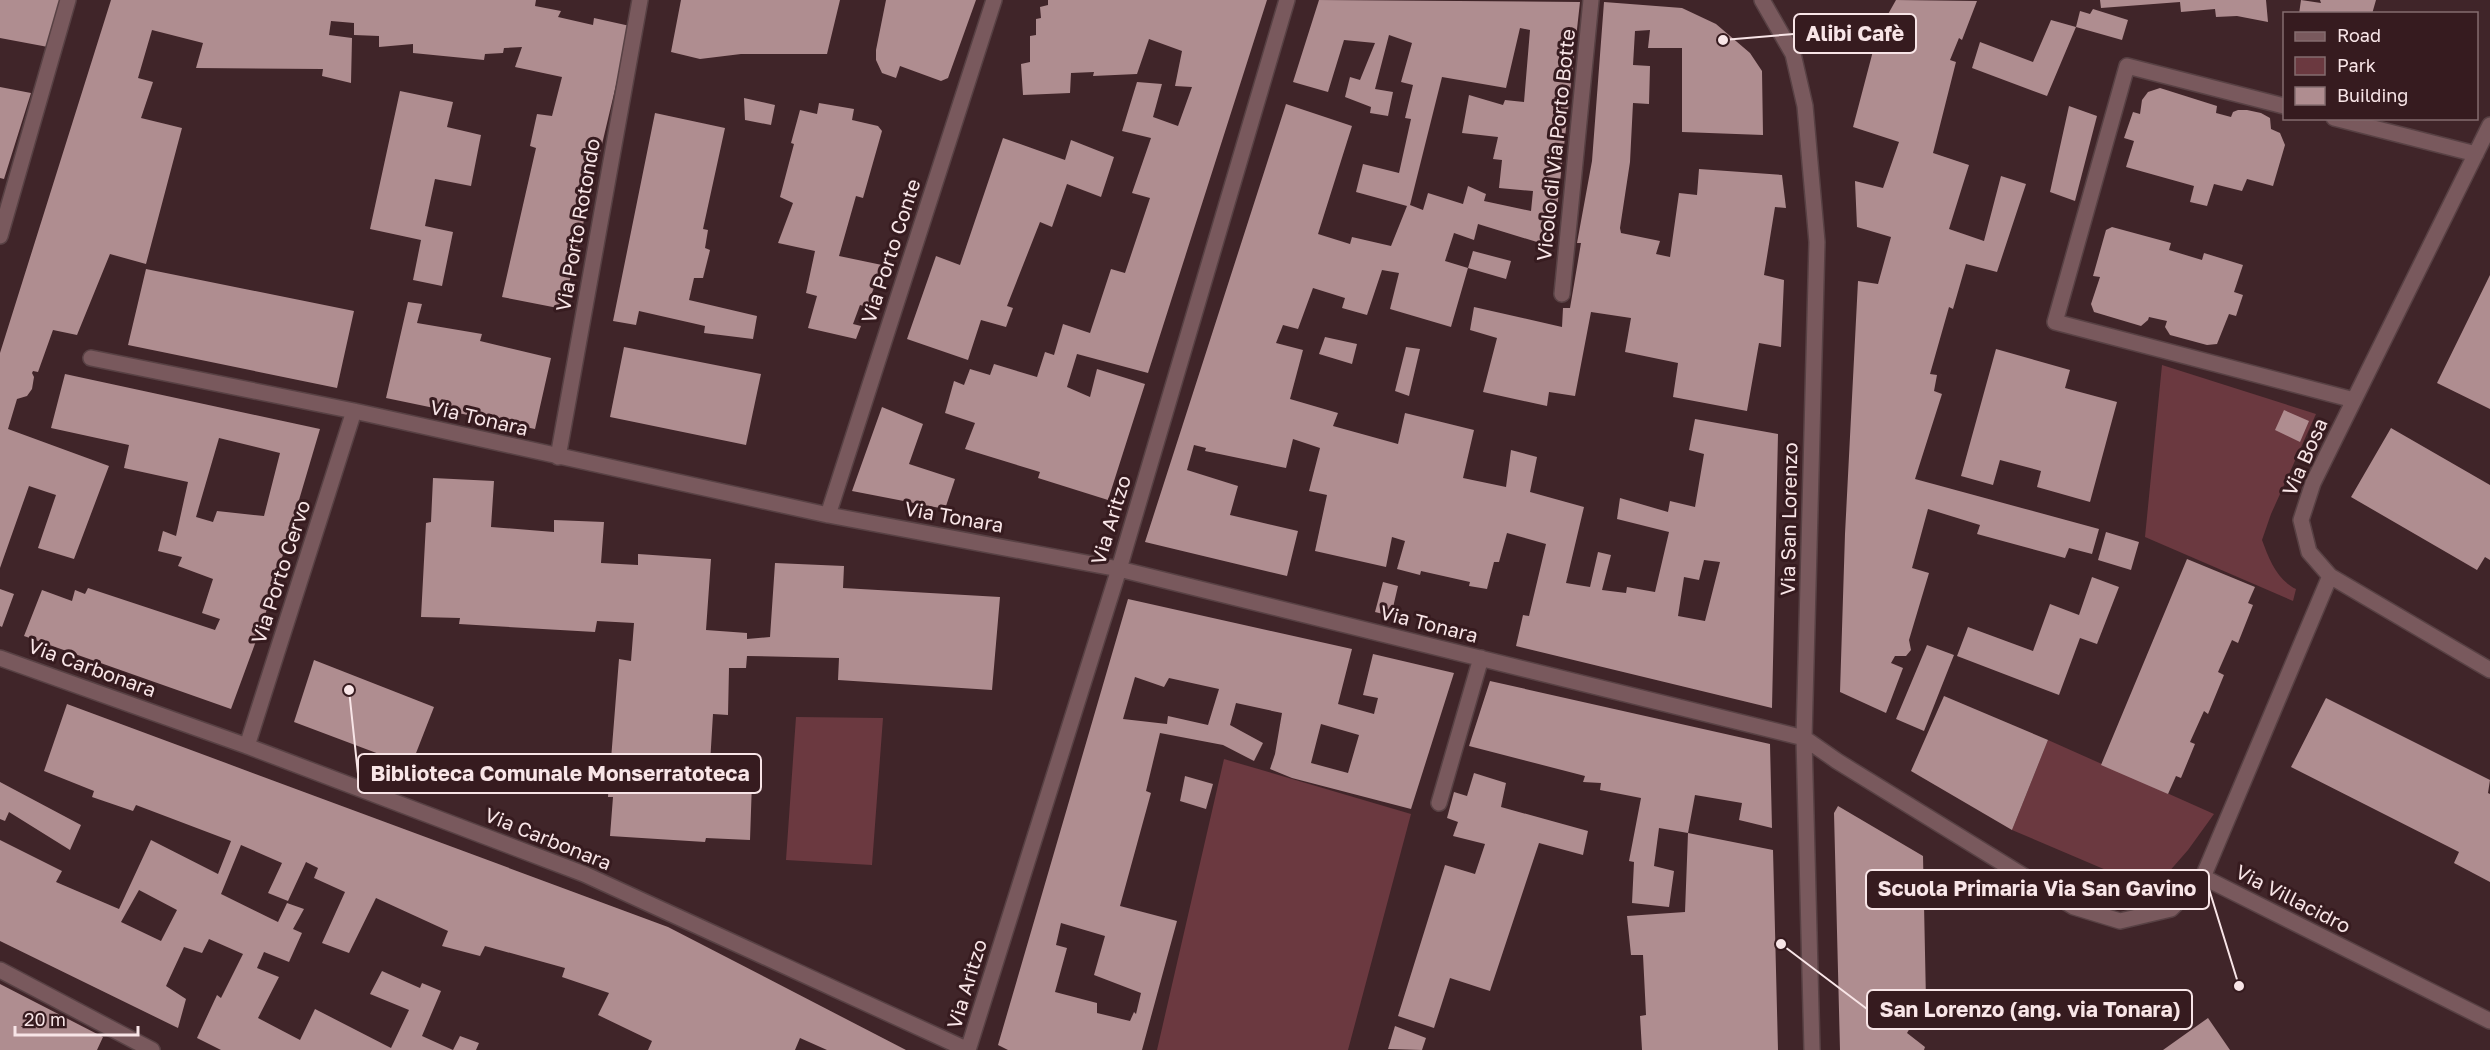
<svg xmlns="http://www.w3.org/2000/svg" width="2490" height="1050" font-family="'Golos Text',sans-serif">
<style>
.green{fill:#6b3940}
.building{fill:#af8d90;fill-rule:evenodd}
.lines{fill:none;stroke-linecap:round;stroke-linejoin:round}
.minor-casing{stroke:#584144;stroke-width:18}
.minor{stroke:#79595d;stroke-width:15}
.labels{text-anchor:middle;stroke-width:6;stroke-linejoin:round;paint-order:stroke}
.street-label{font-size:20px;fill:#f8e5e7;stroke:#361b1f}
.leader{fill:none;stroke:#f8e5e7;stroke-width:2}
.callout-dot{fill:#f8e5e7;stroke:#361b1f;stroke-width:2}
.callout{fill:#361b1f;stroke:#f8e5e7;stroke-width:2}
.callout-label{font-size:21px;text-anchor:middle;font-weight:bold;fill:#f8e5e7}
</style>
<rect width="100%" height="100%" fill="#402529"/>
<!-- green -->
<path class="green" d="M2162,365L2316,414L2271,514L2262,540C2269,559 2277,580 2296,589L2293,601L2145,537Z
M796,717L883,718L872,865L786,860Z
M2048,740L2214,814L2188,850L2153,890L2012,830Z
M1224,759L1411,814L1348,1050H1157Z"/>
<!-- building -->
<path class="building" d="M0,0H62L48,47L0,38Z
M111,0H536L535,6L561,11L558,17L593,25L594,18L630,26L563,309L502,297L536,148L530,146L537,114L552,116L562,77L515,67L522,47L504,48L503,53L485,54L484,60L413,53V44L379,47V36L354,35V23L331,21L329,35L352,38L351,83L322,76L323,69L196,68L203,43L152,30L138,78L153,82L141,118L182,128L146,264L110,254L77,335L53,330L38,372L33,371L32,373L34,377L32,389L27,396L17,399L8,429L109,466L74,559L38,548L56,495L29,486L0,568V353Z
M681,0H840L827,54H741L700,59L671,52Z
M886,0H976L948,78L941,81L900,66L896,78L882,73L876,60V50Z
M1048,0H1267L1148,373L1077,354L1067,387L1090,397L1097,369L1145,384L1108,500L1038,478L1040,472L965,449L975,423L945,413L954,381L964,385L970,369L990,375L994,364L1037,377L1045,352L1054,355L1063,324L1090,333L1111,269L1125,273L1150,198L1132,193L1151,138L1122,131L1137,82L1162,84L1153,117L1178,126L1192,87L1175,86L1182,51L1149,39L1137,74L1093,76L1094,72L1071,73L1070,93L1023,95L1021,64L1030,62V36L1036,35V19L1041,18L1040,7L1048,5Z
M1319,0L1580,2L1556,218L1550,246L1478,224L1474,240L1454,233L1445,261L1468,268L1451,327L1390,309L1399,273L1382,270L1367,315L1342,308L1345,298L1313,288L1298,329L1283,325L1276,343L1303,350L1290,399L1338,413L1333,426L1398,444L1405,413L1474,430L1463,478L1506,487L1511,450L1537,457L1530,492L1584,507L1566,583L1590,587L1598,552L1611,555L1602,590L1626,593L1627,587L1655,592L1669,532L1617,519L1620,498L1668,512L1670,501L1695,507L1704,454L1689,450L1695,419L1778,434L1772,708L1516,646L1523,615L1529,616L1546,544L1507,533L1499,562H1494L1487,589L1469,586L1470,582L1421,571L1420,575L1397,569L1405,541L1392,537L1386,567L1315,551L1327,495L1309,491L1320,448L1293,439L1286,468L1205,451L1206,448L1194,445L1187,470L1238,486L1230,515L1298,531L1287,576L1145,542L1286,104L1352,126L1318,234L1350,244L1352,237L1391,246L1407,206L1356,192L1363,164L1399,173L1411,119L1405,118L1413,85L1401,82L1412,43L1389,35L1375,89L1393,92L1388,116L1370,113L1371,107L1345,97L1350,77L1360,80L1375,43L1344,40L1328,92L1293,82ZM1520,28L1530,30L1524,102L1505,100L1503,105L1469,95L1462,133L1498,137L1493,159L1502,160L1499,188L1533,191L1531,211L1484,201L1486,194L1468,186L1463,204L1428,193L1423,210L1410,205L1442,77L1506,88ZM1704,560L1720,562L1705,621L1678,616L1684,577L1699,580Z
M1896,0L1977,1L1962,40L1959,38L1950,60L1956,62L1933,153L1969,165L1949,229L1984,241L2001,176L2026,184L1997,272L1966,264L1953,309L1949,307L1930,374L1937,375L1934,391L1942,394L1915,479L2099,529L2092,554L2069,548L2065,558L1977,534L1980,525L1928,509L1912,568L1929,573L1909,640L1911,650L1906,656H1895L1891,663L1903,668L1886,713L1840,692L1845,534L1858,281L1878,284L1891,237L1857,227L1855,181L1883,188L1899,142L1853,127L1878,32Z
M2100,0H2266L2268,22L2237,16L2216,17L2215,9L2181,12L2180,2L2101,8Z
M2301,0L2321,3L2320,0H2376L2372,14H2299Z
M1604,2L1682,8L1716,24L1750,53L1762,71L1763,135L1682,132V48H1648L1650,30L1635,31L1633,65L1650,66L1649,104L1633,103L1630,162L1620,228L1621,233L1660,241L1656,254L1670,257L1679,193L1697,195L1699,169L1782,175L1786,208L1775,207L1764,275L1784,280L1781,347L1759,343L1747,411L1673,397L1678,363L1625,352L1631,318L1591,312L1575,396L1549,392L1547,406L1483,392L1497,338L1470,330L1474,307L1562,327L1563,308H1570L1581,243H1577L1592,161Z
M2093,9L2128,20L2122,40L2076,27L2080,11L2090,14Z
M2051,20L2076,27L2047,96L1972,68L1980,42L2033,62Z
M0,87L31,93L4,179L0,178Z
M2160,88L2217,106L2216,113L2231,117L2233,112L2238,110H2247L2261,113L2270,118L2271,129L2280,133L2285,145L2273,186L2247,179L2242,191L2214,184L2207,206L2190,202L2194,186L2126,167L2134,141L2124,138L2133,112L2140,114L2142,100L2148,92Z
M400,91L453,102L447,127L481,135L471,186L435,179L425,226L453,232L442,286L413,280L421,240L370,229Z
M744,98L775,105L771,125L745,120Z
M819,103L854,109L852,120L878,126L882,131L863,198L856,196L839,256L882,265L867,307L860,305L853,324L861,326L856,339L808,328L817,296L806,293L815,251L778,243L793,203L780,197L794,144L791,143L800,110L817,114Z
M2069,106L2097,116L2075,201L2050,192Z
M655,113L725,128L703,229L708,230L705,248L710,250L703,278H694L689,300L757,316L753,339L704,333L705,326L639,311L636,325L613,321Z
M1003,138L1065,160L1071,140L1114,157L1101,197L1067,184L1052,227L1040,222L1007,306L1013,308L1006,327L981,320L968,360L907,339L936,256L960,265Z
M2112,227L2171,243L2169,250L2202,260L2204,253L2243,265L2234,292L2243,295L2236,316L2229,314L2217,344L2207,345L2170,335L2165,327L2167,321L2149,317L2148,320L2141,326L2094,312L2091,304L2100,277L2093,276L2106,230Z
M1473,251L1511,261L1506,279L1468,268Z
M146,269L354,311L337,388L128,345Z
M2490,275V409L2437,383Z
M408,302L422,304L417,323L482,334L480,341L551,358L535,429L386,398Z
M1325,337L1357,344L1352,364L1319,354Z
M624,347L761,374L746,445L610,417Z
M1406,347L1420,349L1409,396L1395,391Z
M1996,349L2070,370L2065,388L2117,402L2090,502L2037,487L2041,471L2000,460L1993,485L1961,476Z
M65,374L320,429L263,622L231,709L24,636L42,590L72,601L75,590L85,594L88,588L215,630L220,619L202,613L213,579L178,566L182,557L158,551L163,531L176,536L188,482L124,468L129,445L51,428ZM219,438L280,453L264,516L217,511L213,522L196,517Z
M882,407L923,424L909,464L955,479L945,509L852,491Z
M2284,410L2309,421L2300,442L2275,430Z
M2391,428L2490,485V560L2485,557L2477,570L2351,497Z
M433,478L494,481L491,527L554,532V520L604,522L601,563L638,565V554L711,559L706,630L747,633V639L770,637L775,563L844,566L843,588L1000,597L992,690L838,680L839,658L747,656L746,668H729L728,715L713,714L709,780L752,782L750,840L706,838L705,842L610,836L613,797H608L619,659L631,661L634,623L597,621L595,632L459,624L460,618L421,617L426,523L431,522Z
M2106,532L2139,542L2131,570L2098,560Z
M2187,559L2255,587L2248,603L2253,605L2238,643L2232,640L2218,672L2224,675L2208,714L2204,711L2190,742L2195,744L2181,778L2176,776L2168,794L2101,765Z
M2092,577L2119,587L2097,644L2080,638L2059,695L1957,656L1968,627L2033,651L2050,604L2079,615Z
M1383,582L1398,586L1391,616L1375,612Z
M0,589L14,594L2,627L0,626Z
M1128,599L1352,649L1338,704L1374,714L1378,698L1363,695L1373,654L1454,673L1411,809L1292,778L1270,769L1275,754L1282,713L1236,703L1230,725L1263,743L1254,761L1223,745L1160,733L1146,791L1151,793L1120,906L1177,921L1142,1050H1008L998,1045ZM1135,677L1164,687L1169,678L1219,689L1208,725L1168,716L1167,724L1123,719ZM1321,724L1359,735L1348,773L1311,763ZM1061,923L1105,936L1094,975L1141,993L1136,1014L1134,1012L1130,1021L1097,1013V1003L1055,992L1067,948L1056,945Z
M1927,645L1954,655L1924,731L1896,719Z
M314,660L434,707L411,766L294,722Z
M1490,681L1770,744L1772,828L1739,820L1742,803L1695,795L1688,833L1659,828L1654,866L1674,871L1669,907L1632,903L1634,862L1629,861L1641,798L1600,790L1601,783L1583,782L1585,776L1469,746Z
M1944,696L2048,740L2012,830L1911,771Z
M2326,698L2490,780L2488,793L2490,794V882L2454,863L2459,852L2291,767Z
M67,704L668,927L906,1050H827L800,1038L795,1050H648L652,1041L598,1015L609,993L562,977L565,968L485,946L480,956L442,946L448,931L376,898L349,953L322,943L345,892L314,878L318,868L306,862L288,901L268,893L282,863L241,845L221,894L278,922L287,903L304,909L293,929L302,933L289,962L264,952L257,968L279,977L258,1018L300,1040L315,1009L391,1048L409,1010L370,994L382,971L420,988L422,983L441,991L422,1036L453,1050L460,1036L479,1043L476,1050H221L197,1038L217,995L221,998L243,954L209,939L202,953L184,947L166,986L186,999L178,1028L0,941V840L62,871L56,882L119,909L151,840L218,874L231,841L136,805L133,811L92,797L94,791L44,771ZM139,890L177,910L161,941L121,922Z
M1474,773L1506,783L1501,807L1588,831L1583,855L1539,843L1490,991L1450,978L1434,1028L1398,1016L1445,865L1475,874L1485,844L1453,836L1458,822L1447,818L1454,792L1467,796Z
M1185,776L1213,784L1206,809L1180,801Z
M0,782L81,825L70,850L9,812L5,821L0,819Z
M1838,806L1923,856L1926,1001L1907,1033L1925,1047L1924,1050H1840L1834,813Z
M1688,833L1773,850L1778,1050H1642L1640,1016L1646,1015L1643,955H1631L1627,916L1685,912Z
M0,984L103,1037L97,1050H0Z
M2208,1018L2230,1050H2163Z
M1395,1026L1426,1038L1422,1050L1388,1049Z"/>
<g class="lines">
<defs>
<path id="minor" d="M1762,0L1793,54L1805,106L1817,242L1804,738L1812,1050
M2284,106L2127,66L2055,322L2354,400
M2334,118L2476,154
M2490,125L2313,483L2301,520L2309,552L2330,576L2490,670
M0,236L68,0
M1562,294L1591,0
M91,358L354,411L828,515L1119,569L1804,738L1837,761L2074,907L2120,921L2171,909L2203,877L2330,576
M558,457L640,0
M828,515L994,0
M0,658L247,746L584,874L968,1050
M247,746L354,411
M1439,803L1481,658
M2203,877L2490,1021
M0,970L152,1050
M968,1050L1119,569L1287,0"/>
</defs>
<!-- minor casing -->
<use href="#minor" class="minor-casing"/>
<!-- minor -->
<use href="#minor" class="minor"/>
</g>
<g class="labels">
<!-- street labels -->
<g class="street-label">
<text transform="translate(1556 145) rotate(-84)" y="7">Vicolo di Via Porto Botte</text>
<text transform="translate(578 225) rotate(-80)" y="7">Via Porto Rotondo</text>
<text transform="translate(891 251) rotate(-72)" y="7">Via Porto Conte</text>
<text transform="translate(479 418) rotate(13)" y="7">Via Tonara</text>
<text transform="translate(2305 457) rotate(-66)" y="7">Via Bosa</text>
<text transform="translate(954 517) rotate(10)" y="7">Via Tonara</text>
<text transform="translate(1789 519) rotate(-89)" y="7">Via San Lorenzo</text>
<text transform="translate(1111 520) rotate(-73)" y="7">Via Aritzo</text>
<text transform="translate(281 572) rotate(-72)" y="7">Via Porto Cervo</text>
<text transform="translate(1429 624) rotate(14)" y="7">Via Tonara</text>
<text transform="translate(92 668) rotate(20)" y="7">Via Carbonara</text>
<text transform="translate(548 839) rotate(22)" y="7">Via Carbonara</text>
<text transform="translate(2293 899) rotate(27)" y="7">Via Villacidro</text>
<text transform="translate(967 984) rotate(-73)" y="7">Via Aritzo</text>
</g>
</g>
<!-- callouts -->
<path class="leader" d="M1723 40L1794 34M349 690L358 774M2239 986L2209 889M1781 944L1867 1009"/>
<g class="callout-dot">
<circle cx="1723" cy="40" r="6"/>
<circle cx="349" cy="690" r="6"/>
<circle cx="2239" cy="986" r="6"/>
<circle cx="1781" cy="944" r="6"/>
</g>
<g class="callout">
<rect x="1794" y="14" width="122" height="39" rx="6"/>
<rect x="358" y="754" width="403" height="39" rx="6"/>
<rect x="1866" y="870" width="343" height="39" rx="6"/>
<rect x="1867" y="990" width="325" height="39" rx="6"/>
</g>
<g class="callout-label">
<text x="1855" y="41">Alibi Cafè</text>
<text x="560" y="781">Biblioteca Comunale Monserratoteca</text>
<text x="2037" y="896">Scuola Primaria Via San Gavino</text>
<text x="2030" y="1017">San Lorenzo (ang. via Tonara)</text>
</g>
<!-- legend -->
<rect x="2283" y="12" width="195" height="108" fill="#361b1f" stroke="#846c6f" stroke-width="1.5"/>
<rect x="2295" y="32" width="30" height="9" fill="#79595d" stroke="#846c6f" stroke-width="1.5"/>
<text x="2337" y="42" font-size="18" fill="#f8e5e7">Road</text>
<rect x="2295" y="57" width="30" height="18" fill="#6b3940" stroke="#846c6f" stroke-width="1.5"/>
<text x="2337" y="72" font-size="18" fill="#f8e5e7">Park</text>
<rect x="2295" y="87" width="30" height="18" fill="#af8d90" stroke="#846c6f" stroke-width="1.5"/>
<text x="2337" y="102" font-size="18" fill="#f8e5e7">Building</text>
<!-- scale -->
<path d="M15 1026v9h123v-9" fill="none" stroke="#f8e5e7" stroke-width="3"/>
<text x="24" y="1026" font-size="18" fill="#f8e5e7" stroke="#361b1f" stroke-width="4.5" paint-order="stroke">20 m</text>
</svg>
